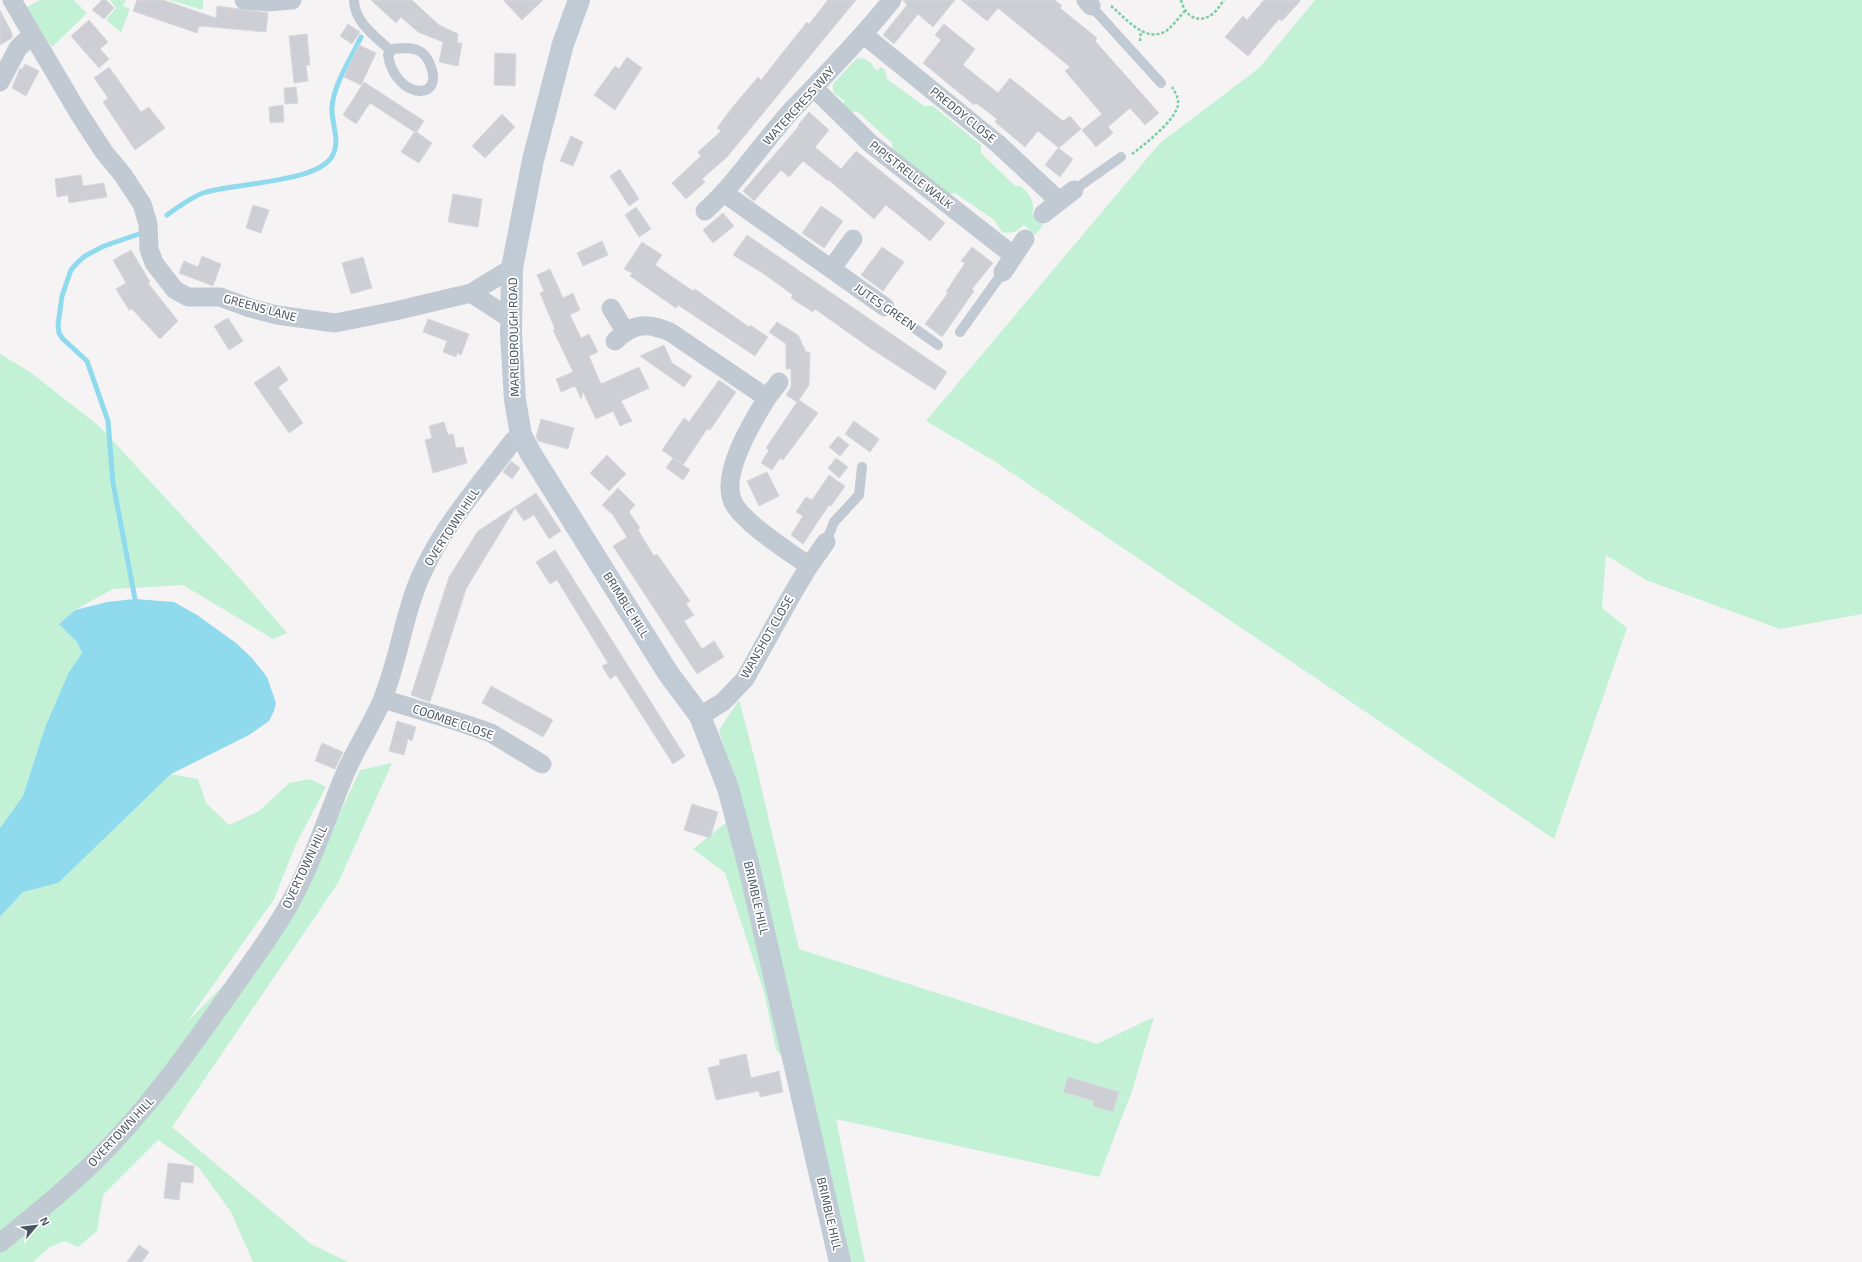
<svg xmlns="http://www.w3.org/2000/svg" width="1862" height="1262" font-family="'Exo 2',sans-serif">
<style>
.green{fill:#c3f1d5}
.water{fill:#90daee}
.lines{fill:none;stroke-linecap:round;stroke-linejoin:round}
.stream{stroke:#90daee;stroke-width:5}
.building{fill:#cdcfd5;stroke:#d7d9de}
.path{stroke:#7ad0a6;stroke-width:2.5;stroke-dasharray:3 2;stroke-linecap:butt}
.service{stroke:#c1cad2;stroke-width:10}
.minor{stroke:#c1cad2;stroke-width:19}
.secondary{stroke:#c1cbd6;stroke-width:22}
.labels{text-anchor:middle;stroke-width:3.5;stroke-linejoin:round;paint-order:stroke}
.street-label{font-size:12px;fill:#4a5661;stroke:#fff}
</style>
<rect width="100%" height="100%" fill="#f5f3f3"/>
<!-- green -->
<path class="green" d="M40,0H74L87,13L52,47L44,36L27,7Z
M110,0H126L123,6L130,9L121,32L106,20L116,8Z
M170,0H203V10Z
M1315,0H1862V614L1780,629L1646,580L1606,555L1602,608L1627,628L1554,839L994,461L926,421L1160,143L1259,68Z
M863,58L873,64L872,66L878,71L880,67L885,70L887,79L924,106H933L981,145V153L1015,186H1021C1029,194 1036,202 1032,214L1043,225L1035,235L1024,225L1015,232L1003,233L993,219L955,193L944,195L893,152L892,143L858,112H848L842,105L845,101C839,96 831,95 833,84L856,59Z
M0,354L30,372L99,426L245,584L287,633L273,639L183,585L113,589L75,610L59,624L77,642L82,653L69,672L45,727L23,796L0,828Z
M739,700L754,756L799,949L1097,1044L1154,1017L1132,1091L1099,1177L836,1119L865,1262H848L810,1097L776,1049L764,992L725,873L693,849L742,810L719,730Z
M392,763L338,883L172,1127L311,1244L348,1262H253L231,1212L199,1168L158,1140L103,1195L97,1231L78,1247L65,1241L50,1247L33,1262H0V917L23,892L58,882L171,774L198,779L206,803L229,825L259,811L289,783L310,779L326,787L296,844L274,899L187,1022L284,924L325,845L360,770Z"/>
<!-- water -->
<path class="water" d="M135,599L174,602L197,615L236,643L252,658L267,677L276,703L274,711L269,721L249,735L171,774L58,883L23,892L0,917V828L23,796L45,727L69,672L82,653L77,642L59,624L75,610L107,602Z"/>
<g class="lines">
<!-- stream -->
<path class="stream" d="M167,215C178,207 190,198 203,193C233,183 313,183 331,158C342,142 331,125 332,107C334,83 351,59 361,37
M135,599L113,483L108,421L87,361L63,339L59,333L58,325L62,296L71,270L78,262L85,256L104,246L139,234"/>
</g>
<!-- building -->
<path class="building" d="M102,0H106L114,8L104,19L92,10Z
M137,0H163L216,18L217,6L268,13L266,32L199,26L197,33L133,11Z
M371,0H412L439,25L458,34L457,43H462L458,66L439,62L443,42L418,32L401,17L396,23Z
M503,0H543L522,20Z
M828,0H856L727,157L702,179L705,182L686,199L672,183L701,156L698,152L721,131L717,128L731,109L758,77L761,80L807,22L809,24Z
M903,0H955L933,27L918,14L894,44L883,35L907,5Z
M961,0H1055L1062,6L1060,8L1097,38L1095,41L1159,113L1145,125L1130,108L1108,127L1113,133L1096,147L1082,130L1102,114L1065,71L1070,67L998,8L987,21Z
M1264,0H1301L1282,21L1279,19L1248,56L1225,37L1243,16L1247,20Z
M0,10L12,33V38L0,45Z
M89,20L108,42L100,49L109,59L99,68L71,36Z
M348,24L360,32L352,44L340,36Z
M944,24L975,49L963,65L998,93L1010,78L1063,121L1070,116L1081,129L1059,148L1038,131L1025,147L995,122L997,119L976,103L974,105L923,63L941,40L935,35Z
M307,34L310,65H306L308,81L294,83L289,36Z
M359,45L376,53L361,85L344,77Z
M495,53L516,54L515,86L494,85Z
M627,57L642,68L615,110L594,95L615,66L619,69Z
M25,64L39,71L26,96L12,88L20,68L22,70Z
M109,67L141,112L149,107L165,128L135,150L103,102L108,98L94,78Z
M364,82L424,121L416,133L370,103L356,124L343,115Z
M296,87L298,103L285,104L284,88Z
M283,105L284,122L270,123L269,107Z
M809,112L829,130L815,147L841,169L856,151L945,223L930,241L886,205L874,219L829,180L828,181L803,161L789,177L781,170L754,201L743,191L799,126L798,125Z
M502,114L515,127L485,158L472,146Z
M415,131L432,143L419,163L401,152Z
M571,136L583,142L573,166L560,161Z
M1058,148L1073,159L1060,177L1045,165Z
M620,169L639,199L629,206L610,176Z
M81,175L83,186L104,183L107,197L69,203L68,195L57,197L55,179Z
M453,194L482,199L478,227L448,222Z
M253,205L269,210L261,233L246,228Z
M821,206L843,221L824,248L802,233Z
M636,207L651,229L639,237L625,215Z
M723,213L734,226L713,243L703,230Z
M747,235L947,372L935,390L870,348L815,309L813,312L791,298L793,295L764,274L733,255Z
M602,241L608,255L583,266L577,253Z
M642,242L662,255L655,265L693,291L695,289L749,327L750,325L768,337L755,356L678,305L676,308L630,276L632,273L624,269Z
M882,247L904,262L883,291L861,275Z
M972,247L993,263L972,289L974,291L942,337L925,324L948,293L946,292L965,263L961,261Z
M131,250L150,282L148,283L178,321L160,339L132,309L129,310L116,289L126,283L113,260Z
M202,256L221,264L213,286L179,273L184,261L198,267Z
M363,257L372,288L351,294L342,263Z
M550,269L563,298L573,293L580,310L570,315L581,338L589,334L598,352L589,356L601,384L639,367L649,388L621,401L632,421L620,426L613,411L596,419L583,392L581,399L575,386L561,392L556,379L573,372L553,330L555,329L540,293L544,291L537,275Z
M228,318L243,341L229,350L214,326Z
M428,319L469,334L461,355L457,353L456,357L443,352L447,341L423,332Z
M777,322L798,335L806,352H810L809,385L799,400L818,413L783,460L780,458L772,470L761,463L769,450L766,448L797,402L786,395L791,387V369H786V344L769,332Z
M664,345L672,363L692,376L684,387L640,356Z
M279,366L288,380L278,387L303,423L289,433L254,383Z
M719,380L736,392L710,430L707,429L683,465L662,450L684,418L689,422Z
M541,419L574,428L568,449L538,441L536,437Z
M854,421L879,439L870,452L845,434Z
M444,422L448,435L453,434L456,448L463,447L467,463L433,473L425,440L432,438L429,426Z
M838,436L849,445L840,456L829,447Z
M607,455L626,474L609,491L590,473Z
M673,458L690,470L683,480L666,468Z
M836,458L848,467L839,478L828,468Z
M511,461L520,468L512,479L503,472Z
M767,472L779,496L759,506L747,481Z
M829,475L845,486L831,506L829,505L803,544L791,535L803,516L796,512L806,497L812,500Z
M618,488L635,505L629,512L640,528L638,530L654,556L657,554L690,601L686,604L694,615L684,621L702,649L714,641L724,657L697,674L613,546L627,537L613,515L602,505Z
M536,493L561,531L549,539L534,515L524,521L515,508L466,589L430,702L411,695L449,577L478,531Z
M555,550L685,756L673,764L616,675L610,679L602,666L608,663L557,580L550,584L536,562Z
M491,686L553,720L543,737L482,703Z
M397,721L416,727L412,741L408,739L404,755L389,751Z
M322,743L343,752L335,769L315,761Z
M692,804L718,812L710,838L684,830Z
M746,1054L751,1078L779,1071L783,1092L760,1097L759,1091L716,1100L708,1068L720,1065L719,1060Z
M1068,1077L1119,1092L1113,1112L1093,1106L1094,1101L1063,1092Z
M168,1163L194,1166L193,1183L181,1182L179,1200L164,1198Z
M139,1245L149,1252L142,1262H127Z"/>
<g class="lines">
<!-- path -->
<path class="path" d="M1181,0C1185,17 1199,25 1214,13C1218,9 1221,4 1224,0
M1111,6C1125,17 1145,44 1166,31C1173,26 1179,17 1185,11
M1140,41L1141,31
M1132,154C1145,144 1175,121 1178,105C1179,98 1175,92 1172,87"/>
<!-- service -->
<path class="service" d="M354,0C354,22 376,37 391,51
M1091,6L1161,83
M404,48C416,48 424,51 429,62C448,103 395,100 388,55L393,49Z
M1074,190L1121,157
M885,307L938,345
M960,332L1003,272
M826,542L834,522L859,495L862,467"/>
<!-- minor -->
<path class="minor" d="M12,0L78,112L104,152L123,175L142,204L148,224L149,249L154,263L175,290L188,297H220L250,308L277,315L335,323L395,311L471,293L511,319
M244,0L268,2L292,0
M1086,0L1091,6
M864,35L997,143L1058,200
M0,82L18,48L32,35
M814,88L871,144L1014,256
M724,193L885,307
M705,211C738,181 762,143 792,110C826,74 861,39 892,0
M1043,214L1074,190
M832,268L853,239
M1003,272L1025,239
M471,293L512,268
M611,308L625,331
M615,341C633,323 647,322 670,332L767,398C752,422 720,474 733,502C742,522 790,552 809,566L790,598L745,679L723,702L700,716
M767,398L779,382
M809,566L826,542
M383,699L462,723L491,733L542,764
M0,1243C33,1216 66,1190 96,1160C147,1110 188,1052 229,994C254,958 281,923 300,884C317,849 329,812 344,776C355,749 372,725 383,698C400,656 404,610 424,569C446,522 482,482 513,441L521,435"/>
<!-- secondary -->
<path class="secondary" d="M579,0L563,44L533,160L512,268L511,334L515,400L521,435L531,454L668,673L700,716L728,788L750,871L840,1262"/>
</g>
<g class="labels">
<!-- street labels -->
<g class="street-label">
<text transform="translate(799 106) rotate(-48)" y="4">WATERCRESS WAY</text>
<text transform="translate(963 115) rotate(39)" y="4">PREDDY CLOSE</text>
<text transform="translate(911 175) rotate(38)" y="4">PIPISTRELLE WALK</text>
<text transform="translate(885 307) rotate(35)" y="4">JUTES GREEN</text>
<text transform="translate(260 308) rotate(15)" y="4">GREENS LANE</text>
<text transform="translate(514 337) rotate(-91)" y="4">MARLBOROUGH ROAD</text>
<text transform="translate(452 527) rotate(-57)" y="4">OVERTOWN HILL</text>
<text transform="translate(626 605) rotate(58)" y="4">BRIMBLE HILL</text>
<text transform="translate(767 637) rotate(-60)" y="4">WANSHOT CLOSE</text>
<text transform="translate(453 722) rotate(19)" y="4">COOMBE CLOSE</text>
<text transform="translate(305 867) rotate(-65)" y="4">OVERTOWN HILL</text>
<text transform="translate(756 898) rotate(77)" y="4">BRIMBLE HILL</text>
<text transform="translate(121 1132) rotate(-47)" y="4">OVERTOWN HILL</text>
<text transform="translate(829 1214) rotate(77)" y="4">BRIMBLE HILL</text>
</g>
</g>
<!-- north arrow -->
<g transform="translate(36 1226) rotate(62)" stroke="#ffffff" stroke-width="3" paint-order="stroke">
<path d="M0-3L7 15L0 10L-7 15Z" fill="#4a5661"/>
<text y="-6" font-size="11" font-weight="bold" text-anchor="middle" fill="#4a5661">N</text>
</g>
</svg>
